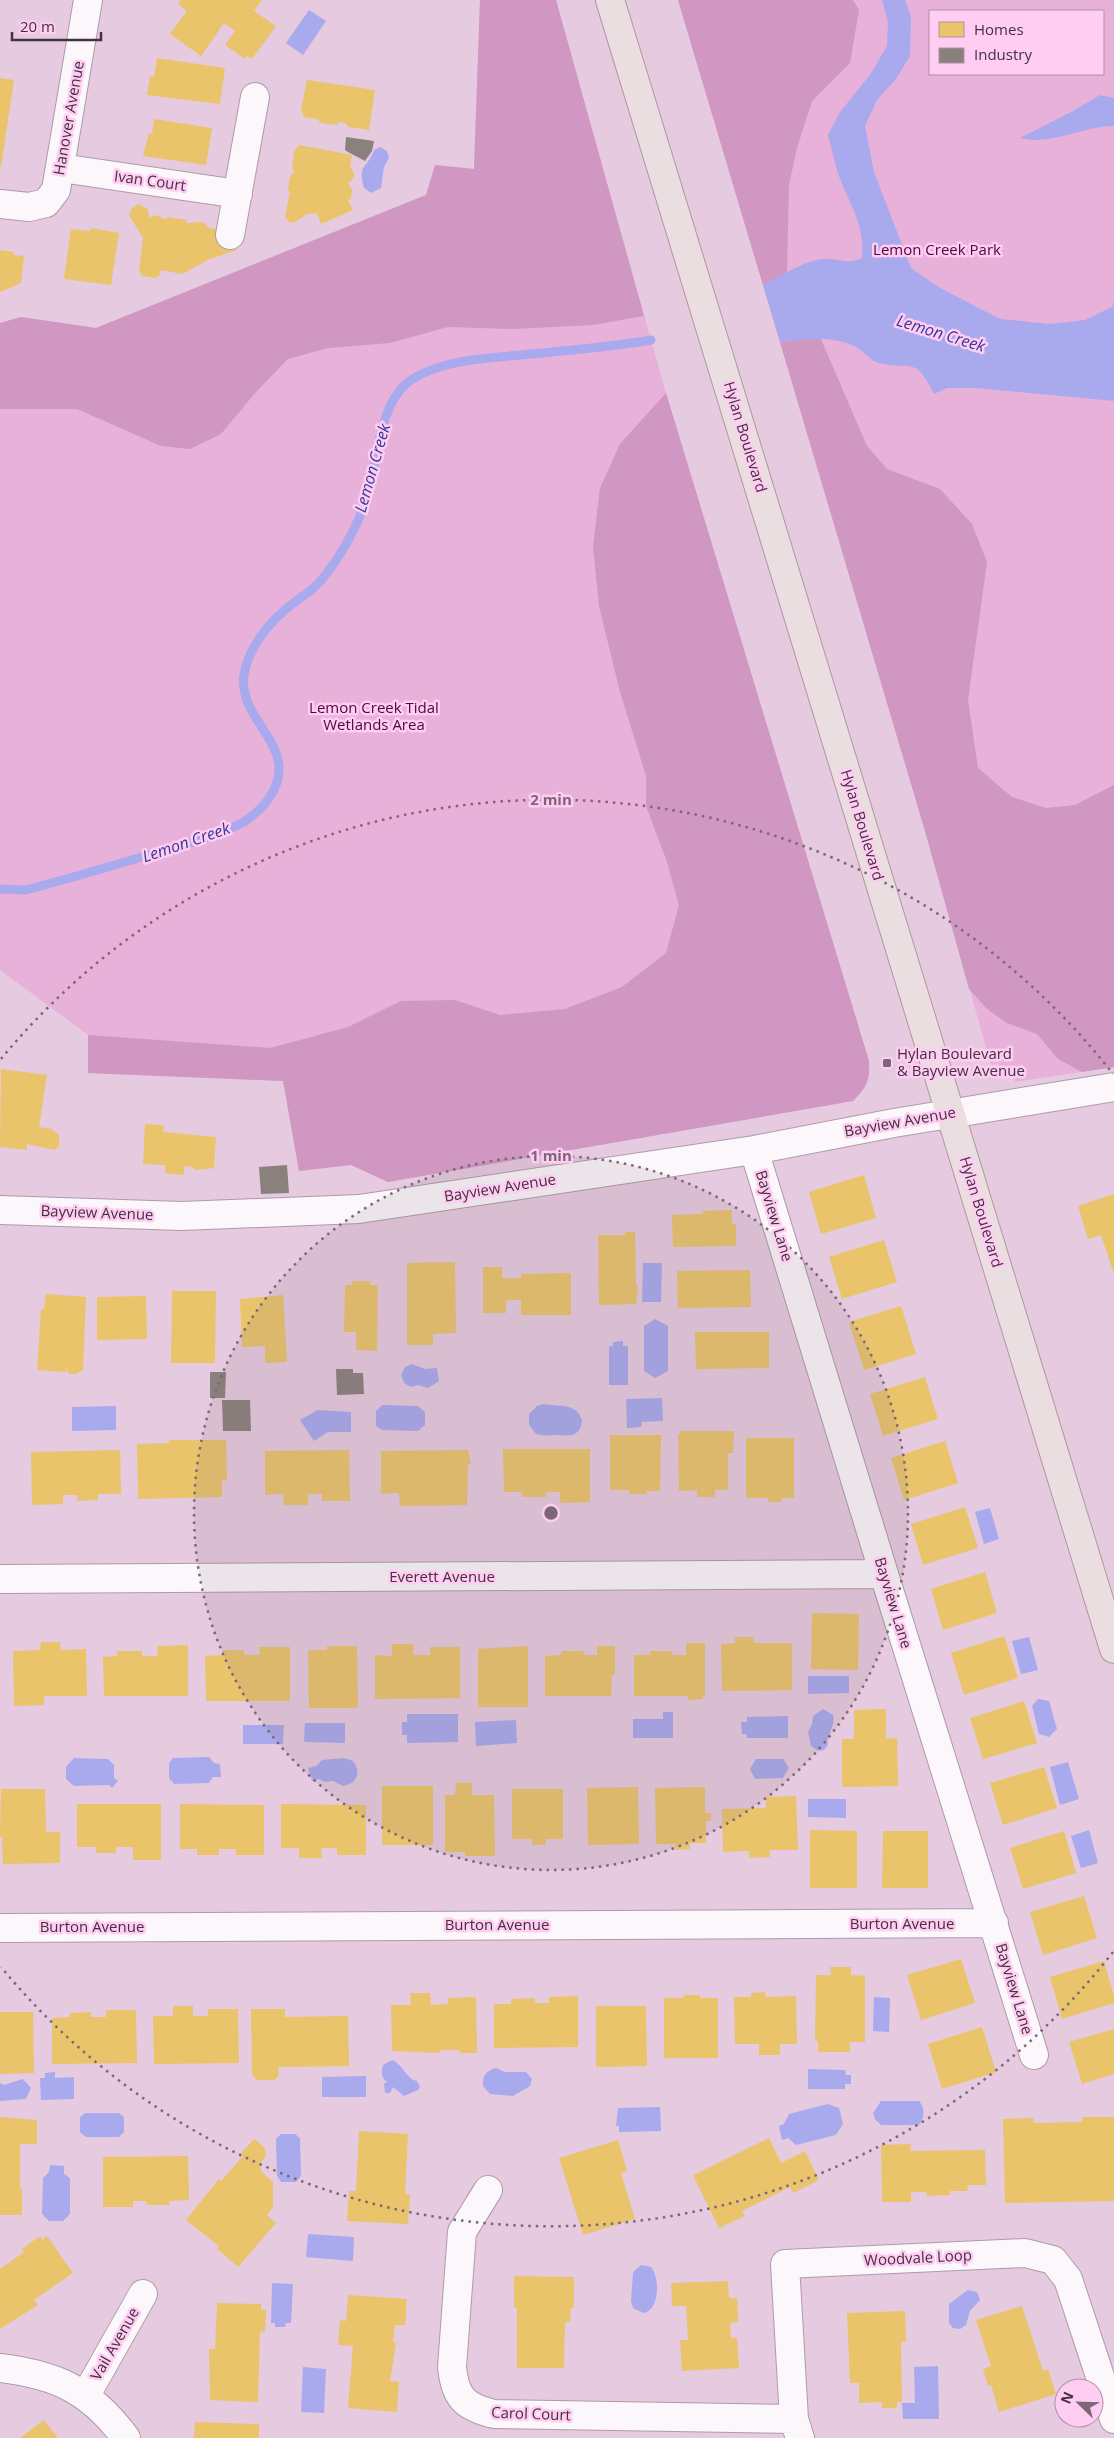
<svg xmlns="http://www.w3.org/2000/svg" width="1114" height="2438" font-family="'Open Sans',sans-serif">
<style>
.green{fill:#e7b1da;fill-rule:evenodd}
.forest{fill:#cf97c2}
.water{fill:#a8aaed}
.homes{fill:#e9c46a}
.industry{fill:#8a817c}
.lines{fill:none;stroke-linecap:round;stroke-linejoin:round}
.stream{stroke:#a8aaed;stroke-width:9}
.minor-casing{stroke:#af9aaa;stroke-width:30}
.primary-casing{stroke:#b2969d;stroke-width:30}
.minor{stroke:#fbf7fa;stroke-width:28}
.primary{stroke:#eadee0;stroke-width:28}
.ring{fill:none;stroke:#7d6677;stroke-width:2.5;stroke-dasharray:2.5 5}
.poi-dot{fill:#7d6677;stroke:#ffccf2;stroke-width:2}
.labels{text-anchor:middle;stroke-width:5;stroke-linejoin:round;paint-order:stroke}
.street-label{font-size:15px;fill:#44303f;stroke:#ffccf2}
.park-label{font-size:15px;fill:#500445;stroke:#ffccf2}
.poi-label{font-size:15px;fill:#44303f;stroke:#ffccf2;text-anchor:start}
.water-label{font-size:16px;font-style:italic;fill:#333699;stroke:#ffccf2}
.centre{fill:#7d6677;stroke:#ffccf2;stroke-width:2.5}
.ring-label{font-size:15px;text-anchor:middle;font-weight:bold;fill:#7d6677;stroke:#ffccf2;stroke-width:5;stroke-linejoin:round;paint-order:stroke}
</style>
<rect width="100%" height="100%" fill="#e6cadf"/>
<!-- green -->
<path class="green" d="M480,0H556L666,393L869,1061C870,1081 867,1086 853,1101L388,1182L351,1165L299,1171L284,1081L88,1073V1035L0,970V323L21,317L96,328L426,195L435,165L474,169Z
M678,0H1114V1067L1015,1082L1011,1067L1000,1069L998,1063L991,1065L925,831ZM930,11H1103V74H930Z"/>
<!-- forest -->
<path class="forest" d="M480,0H556L644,316L593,325L514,329L448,327L390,343L328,348L288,359L256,392L221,434L190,449L161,446L77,409H0V323L21,317L96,328L426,195L435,165L474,169Z
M678,0H853L859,10L850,63L812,101L797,148L789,185L787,273L763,285Z
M820,337L867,446L887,469L940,489L972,524L987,562L968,700L978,768L1012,797L1046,808L1075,805L1114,785V1067L1082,1072L1058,1059L1037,1034L1005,1022L986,1008L969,989L925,831L780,342Z
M666,393L869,1061C870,1081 867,1087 853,1101L388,1182L351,1165L299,1171L283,1081L88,1073V1035L270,1048L348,1027L401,1001L455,1000L500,1015L565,1009L622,987L666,953L679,905L666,859L646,806V776L620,692L599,606L593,546L600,488L620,444Z"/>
<!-- water -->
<path class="water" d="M882,0H905L911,17L910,56L896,79L877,100L865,126L874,172L911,268L940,288L1000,319L1050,324L1085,320L1112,307L1114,301V401L976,388H947L934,394C915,355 913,371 879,363C870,361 864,351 856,347C831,335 806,339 780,342L763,285C781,276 803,261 824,259C840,258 847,265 862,258C865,230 853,209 842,184C836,169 832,151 828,135L840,112L870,75L887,46L888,22Z
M309,10L326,21L303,55L286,43Z
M1100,95L1114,98V126C1082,126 1052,146 1020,138L1073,111Z
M380,147L387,151L389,158L384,167L381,188L371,193L364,188C357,164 368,168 374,150Z
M643,1263H662L661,1302H642Z
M655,1319L668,1326V1371L655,1378L644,1371V1326Z
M623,1341V1346H628V1385H609V1346H613V1342Z
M412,1364L425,1369L437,1368L439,1381L428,1388L418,1385L411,1387L404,1383L401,1375L405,1367Z
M662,1398L663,1421L642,1422L641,1427L627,1428L626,1399Z
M543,1404C559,1407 576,1402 582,1420C581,1437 570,1436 556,1435C549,1435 543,1436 536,1434L529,1425V1414L537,1406Z
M382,1405L418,1406L425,1412V1425L418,1431L382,1430L376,1426V1411Z
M116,1406V1430L72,1431V1407Z
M318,1410L351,1412V1432H328L314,1441L300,1420Z
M990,1508L999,1539L984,1544L975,1512Z
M1029,1637L1038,1670L1021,1674L1012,1641Z
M808,1676H849V1693L808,1694Z
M1038,1699L1049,1701L1057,1729L1049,1737L1039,1734L1032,1706Z
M823,1709L833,1715C836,1727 826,1733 828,1745L824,1750L818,1751L811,1746L808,1732L812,1724L813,1716Z
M663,1712H673V1738H633V1719H663Z
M407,1714H458V1742L407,1743V1735H402V1722H407Z
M788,1716V1738H747L746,1734H742L741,1722H747V1717Z
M516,1720L517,1743L476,1746L475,1722Z
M305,1723H345V1743L304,1742Z
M243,1725H284L283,1744H243Z
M209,1757L214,1763L220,1764L221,1777H213L209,1783L174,1784L169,1778V1763L173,1758Z
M74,1758L108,1759L114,1765V1778L118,1781L112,1788L109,1785L74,1786L66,1779V1767Z
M344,1758L353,1761C359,1769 359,1776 352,1783L343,1786L333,1781L325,1782L319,1779L312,1781L308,1768L316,1766L322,1760Z
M756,1759H783L789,1768L783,1778L755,1779L750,1769Z
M1068,1762L1079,1799L1060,1805L1050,1767Z
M808,1799H846V1818L808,1817Z
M1089,1830L1098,1863L1081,1868L1071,1836Z
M874,1997L890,1998L889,2032L873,2031Z
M392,2060C403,2064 406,2079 417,2081L420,2087L418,2090L404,2096L393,2087L390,2093H385L384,2084L387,2082C381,2077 381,2072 383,2065Z
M496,2068L505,2072H526L532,2079L530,2086L513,2096L490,2094L483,2086C482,2076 486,2071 496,2068Z
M808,2069L845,2070L846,2075H851V2084H845V2089H808Z
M55,2072V2078L74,2077V2099L41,2100L40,2078H45V2073Z
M366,2076V2097H322V2077Z
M23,2079L31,2088L26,2099L0,2101V2083L4,2085Z
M881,2101H919C925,2108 925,2118 919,2125H881L875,2119L873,2113Z
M828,2104L839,2108L843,2124L836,2135L796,2145L788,2138L782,2140L779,2126L784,2124L789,2114Z
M660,2107L661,2131L619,2132V2126H616L618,2108Z
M85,2113H119L124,2117V2132L119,2137H86L80,2132V2117Z
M281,2134H295L300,2138L301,2176L296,2182H281L277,2176L276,2139Z
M50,2165L64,2166V2174L70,2178V2214L63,2221H49L42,2214L43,2178L49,2172Z
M308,2234L354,2237L353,2261L306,2257Z
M641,2265L651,2267C660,2277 660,2311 643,2313L633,2308L631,2301L633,2272Z
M272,2283L293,2284L291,2323H286L285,2327H275V2323H271Z
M968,2290L977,2292L980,2300L970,2311L966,2325L960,2329L953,2328L949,2323V2304Z
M938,2366L939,2419H903L902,2403H915L914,2367Z
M303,2367L326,2369L324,2413L301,2412Z"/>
<!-- homes -->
<path class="homes" d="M181,0H262L254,11L276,26L252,59L247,56L245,59L225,45L235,31L224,23L201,56L170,34L187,11L178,4Z
M157,58L225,68L220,104L147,95L150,76L154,77Z
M0,78L14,80L1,167H0Z
M307,80L375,90L369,130L349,127L345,123L339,122L336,125L321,123L317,119L304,117L301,110Z
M154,119L212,128L206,165L143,156L149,133L152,134Z
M299,145L352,155L350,167L354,173V178L348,183L352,190L351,199L348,200L353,210L321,224L317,213L307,214L294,223L289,222L285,216L290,192L288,189L290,176L295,172L292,168L294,152Z
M139,204L148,209L149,218L155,215L167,220V217L187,220L186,223L204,222L208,228L215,229L218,232L237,240V250L210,259L182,274L161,270L160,275L155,278L142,276L139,271L143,238L129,215L132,208Z
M91,228L119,233L111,285L64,279L71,229L90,231Z
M0,250L14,252V255L24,256L21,283L0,292Z
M1,1069L47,1075L39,1127L52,1129L59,1135V1146L55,1150L27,1144V1150L0,1147Z
M145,1124L164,1125L163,1132L216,1137L214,1168L195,1170L193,1167L184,1166V1175L165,1173V1165L143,1164Z
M864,1175L876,1218L821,1234L809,1192Z
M1114,1194V1274L1101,1235L1088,1239L1078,1206Z
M732,1210V1224H736V1246L673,1247L672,1215L703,1214V1211Z
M625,1232H635L636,1286H638L636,1304L599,1305L598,1235H625Z
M884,1240L897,1282L842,1299L829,1257Z
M455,1262L456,1333L433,1334V1345H407V1263Z
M483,1267H502V1278H521V1274L571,1273V1315H521V1300H506V1313H483Z
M750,1270L751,1307L678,1308L677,1271Z
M353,1281H370V1285H378L377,1351L356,1350V1332H344L345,1285H352Z
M172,1291H216L215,1363H171Z
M46,1294L86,1297L83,1370L76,1374H69L66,1368V1372L37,1370L41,1309H44Z
M283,1295L287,1362L265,1363V1346L242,1347L240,1299Z
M146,1296L147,1339L97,1340V1297Z
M901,1306L916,1354L864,1370L849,1322Z
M695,1332H769V1368L696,1369Z
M925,1377L938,1419L883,1436L870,1394Z
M680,1431H734L733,1453H728V1490H715V1497H697V1490L679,1491L678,1435L680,1434Z
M610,1435H661L660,1491H646L647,1494H629V1490H610Z
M746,1438H794V1498H781V1502H768V1498H746Z
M169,1440H226L227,1480H222V1497L138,1499L137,1444L169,1443Z
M945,1441L958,1483L904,1500L891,1458Z
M503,1449H590V1502L560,1503V1492H546V1497H522V1492H504Z
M120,1450L121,1494H98V1500L77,1501V1495H63V1504L32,1505L31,1452Z
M349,1450L350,1501H322V1494H308V1505H284L283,1494L265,1495V1451Z
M468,1450L471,1465L468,1464L467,1505L400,1506L399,1493L381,1494V1451Z
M965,1507L978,1548L923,1565L911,1524Z
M985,1572L997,1613L943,1630L931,1589Z
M812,1613L859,1614L858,1670L811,1669Z
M1004,1636L1018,1678L964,1695L951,1653Z
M735,1637H754V1643H792V1690L722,1691L721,1644L735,1643Z
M41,1642H60L61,1650L86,1649L87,1696H44V1705L14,1706L13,1651L40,1650Z
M686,1643H705V1696H703V1699L688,1700V1696H634V1655H650V1651H672V1655H686Z
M392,1644H414L413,1655H430V1647H460V1698L375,1699V1655L392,1656Z
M188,1645V1696H104L103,1657L117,1656V1651H142V1656H158L157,1646Z
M327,1646H357L358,1708H309L308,1650H327Z
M528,1646V1707H478V1649Z
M597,1646H615V1675H612L611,1696H545V1656L561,1655L562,1651H583L584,1655H597Z
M259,1647H290V1701H206L205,1656L223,1655V1650H244V1655H260Z
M1024,1701L1037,1743L983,1759L970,1718Z
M886,1709V1739L897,1738L898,1786L842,1787V1739H854V1710Z
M1044,1767L1057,1808L1003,1825L990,1783Z
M456,1783H472V1795H494L495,1856H465V1852H445V1795H455Z
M382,1786H433V1845H382Z
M638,1787L639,1844L588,1845L587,1788Z
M705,1787V1813H711V1821H706V1843H690V1849L675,1850V1844H656L655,1788Z
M1,1789H45L46,1832H60V1863L3,1864L2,1837H0Z
M512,1789H563V1839H546V1845H532V1839H512Z
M796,1796L798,1850H770V1857L749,1858V1851L723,1852L722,1809L766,1808V1797Z
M77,1804H161V1860H133V1847H116V1853H96V1847H77Z
M180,1804L264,1805V1855H236V1849H219V1855H197V1849H180Z
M281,1804L366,1805V1855H337V1848H321L322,1858H299V1848H281Z
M810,1830L857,1831V1888H810Z
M883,1831H928V1888H882Z
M1064,1831L1076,1873L1023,1889L1010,1848Z
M1084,1896L1097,1938L1043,1955L1030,1912Z
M961,1959L975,2003L921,2020L907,1975Z
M1104,1961L1114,1996V2003L1062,2019L1050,1977Z
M830,1967H851V1975L865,1976V2042H850V2052H818V2041H815L816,1975H831Z
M765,1992L766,1997L796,1996L797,2044H780V2055H759V2044H735L734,1997H751V1993Z
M410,1993H430L431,2005L448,2004V1998L476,1997L477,2053H460L459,2050H441L439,2053L392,2051L391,2005H411Z
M684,1995H700V1998H718V2058H664V1998H683Z
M578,1996V2047L494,2048V2004H511V1999L535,1998V2003H549V1997Z
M173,2006H193V2016H208V2009H238L239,2063L154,2064L153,2016H173Z
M596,2006H646L647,2066L596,2067Z
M251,2009H285V2017L348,2016L349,2066L278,2067L279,2075L275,2080H257L252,2075Z
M106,2010H136L137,2063L52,2064V2018L70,2017V2013L91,2012V2017H106Z
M0,2012H33L34,2073L0,2074Z
M982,2027L996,2072L942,2089L928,2044Z
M1114,2029V2074L1082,2084L1069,2042Z
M0,2117L37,2120V2144H20V2189H22V2215H0Z
M1082,2117H1114V2201L1005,2203L1003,2119L1033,2118L1034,2123L1082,2122Z
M359,2131L408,2134L405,2194H410L408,2224L347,2221L349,2191H356Z
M769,2138L781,2163L805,2151L819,2180L793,2193L790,2187L742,2211L745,2216L719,2228L693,2175Z
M254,2139L265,2148L266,2156L260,2163L261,2171L273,2182V2207L267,2215L276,2223L238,2267L217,2249L219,2246L186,2220L219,2179L221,2181L243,2156L241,2153Z
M618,2140L627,2171L621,2173L635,2219L583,2235L559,2158Z
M911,2144L910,2151L985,2150L986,2185H967L968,2191H950V2195L926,2196L927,2192H911V2202H882L881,2145Z
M188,2156L189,2200L170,2201L169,2205H147L146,2201H133V2207H103V2157Z
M40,2236L42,2240L47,2236L73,2273L34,2300L38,2305L0,2329V2269L24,2252L22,2249Z
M514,2276L574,2277V2308H571L570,2322H565L564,2368H517V2308H514Z
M728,2281L729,2298H737L738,2322L730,2323L731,2338H737L739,2368L682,2371L680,2340H688L686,2306H672L671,2283Z
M348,2295L407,2299L405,2325H395L393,2342L396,2343L390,2381L399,2382L397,2412L348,2408L353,2346L338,2345L340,2320L346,2321Z
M217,2303L261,2304V2310H266L265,2332L260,2331L258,2402L210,2400L209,2349H215Z
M1022,2306L1043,2371L1048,2369L1056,2394L999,2412L991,2385L988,2386L983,2369L991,2366L976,2320Z
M905,2311L906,2342H901L902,2402H897V2408H882V2402L859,2403V2383H850L847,2313Z
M44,2420L58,2438H20Z
M195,2422L259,2424V2438H194Z"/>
<!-- industry -->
<path class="industry" d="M346,137L374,141L372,151L365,161L348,152L345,150Z
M287,1165L289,1193L261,1194L259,1167Z
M336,1369H353V1373H363L364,1394L337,1395Z
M210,1372H226L225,1398H210Z
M222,1400H250L251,1431H223Z"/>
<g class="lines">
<!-- stream -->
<path class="stream" d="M0,889L25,890C65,880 105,868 145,856C178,847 213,838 244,822C253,816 263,807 269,798C304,748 237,722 244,675C248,649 267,625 286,609C300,597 316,589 327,573C343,552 358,524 367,498C374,475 375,449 383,426C388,408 396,390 411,380C445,358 493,358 532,354C572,350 611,347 651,340"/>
<defs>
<path id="minor" d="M61,168L238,194
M0,204L29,207L46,203L56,190L88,0
M230,235L255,97
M754,1150L884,1574L1034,2055
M0,1210L182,1216L359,1209L754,1150L894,1123L1114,1087
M0,1579L884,1574
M0,1928L994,1923
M488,2190L462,2232L452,2367C455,2398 465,2407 494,2414L794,2419
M0,2368C58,2375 91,2391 126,2438
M86,2395L143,2294
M800,2438L794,2419L785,2264L1025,2253L1053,2260L1068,2279L1114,2419"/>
<path id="primary" d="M610,0L1114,1649"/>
</defs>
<!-- minor casing -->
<use href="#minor" class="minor-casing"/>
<!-- primary casing -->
<use href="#primary" class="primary-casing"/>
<!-- minor -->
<use href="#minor" class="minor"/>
<!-- primary -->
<use href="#primary" class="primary"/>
</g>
<!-- distance rings -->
<circle cx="551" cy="1513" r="357" fill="#7d6677" fill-opacity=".12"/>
<g class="ring">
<circle cx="551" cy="1513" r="357"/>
<path d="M1113 1952A713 713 0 0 1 1 1967M1 1059A713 713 0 0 1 1113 1074"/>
</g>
<!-- markers -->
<rect class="poi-dot" x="882" y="1058" width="10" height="10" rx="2.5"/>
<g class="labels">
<!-- street labels -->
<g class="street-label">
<text transform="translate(69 118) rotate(-80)" y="5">Hanover Avenue</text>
<text transform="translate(150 181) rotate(8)" y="5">Ivan Court</text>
<text transform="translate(745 437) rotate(73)" y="5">Hylan Boulevard</text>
<text transform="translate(862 825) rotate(73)" y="5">Hylan Boulevard</text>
<text transform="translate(900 1122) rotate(-10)" y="5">Bayview Avenue</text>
<text transform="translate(500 1188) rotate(-9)" y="5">Bayview Avenue</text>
<text transform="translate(981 1212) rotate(73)" y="5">Hylan Boulevard</text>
<text transform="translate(97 1213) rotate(2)" y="5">Bayview Avenue</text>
<text transform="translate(774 1216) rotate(73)" y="5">Bayview Lane</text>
<text x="442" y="1582">Everett Avenue</text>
<text transform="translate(893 1603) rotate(73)" y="5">Bayview Lane</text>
<text x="902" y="1929">Burton Avenue</text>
<text x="497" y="1930">Burton Avenue</text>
<text x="92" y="1932">Burton Avenue</text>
<text transform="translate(1014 1989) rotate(73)" y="5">Bayview Lane</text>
<text transform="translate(918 2258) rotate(-3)" y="5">Woodvale Loop</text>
<text transform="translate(115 2344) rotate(-60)" y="5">Vail Avenue</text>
<text transform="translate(531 2414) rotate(2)" y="5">Carol Court</text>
</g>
<!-- park labels -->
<g class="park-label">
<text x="937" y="255">Lemon Creek Park</text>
<text x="374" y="713">Lemon Creek Tidal<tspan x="374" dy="17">Wetlands Area</tspan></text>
</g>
<!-- poi labels -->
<g class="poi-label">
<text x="897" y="1059">Hylan Boulevard<tspan x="897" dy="17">&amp; Bayview Avenue</tspan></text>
</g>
<!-- water labels -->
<g class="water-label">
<text transform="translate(941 333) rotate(17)" y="6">Lemon Creek</text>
<text transform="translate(372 468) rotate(-74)" y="6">Lemon Creek</text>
<text transform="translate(186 842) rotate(-19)" y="6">Lemon Creek</text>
</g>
</g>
<circle cx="551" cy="1513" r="8" class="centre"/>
<g class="ring-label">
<text x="551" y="805">2 min</text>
<text x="551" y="1161">1 min</text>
</g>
<!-- legend -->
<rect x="929" y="10" width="175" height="65" fill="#ffccf2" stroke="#b48eaa"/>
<rect x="939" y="22" width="25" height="15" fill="#e9c46a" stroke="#b48eaa"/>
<text x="974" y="35" font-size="15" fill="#44303f">Homes</text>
<rect x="939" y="48" width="25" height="15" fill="#8a817c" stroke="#b48eaa"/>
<text x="974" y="60" font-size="15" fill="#44303f">Industry</text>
<!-- north arrow -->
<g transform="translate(1079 2403) rotate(293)"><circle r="24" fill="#ffccf2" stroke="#b48eaa"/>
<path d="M0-4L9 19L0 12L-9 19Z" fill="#7d6677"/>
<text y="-8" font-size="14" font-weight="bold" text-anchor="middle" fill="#44303f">N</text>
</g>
<!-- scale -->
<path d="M12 32v8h89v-8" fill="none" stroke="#44303f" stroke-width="2.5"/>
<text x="20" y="32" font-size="15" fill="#44303f" stroke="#ffccf2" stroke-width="4" paint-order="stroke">20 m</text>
</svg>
